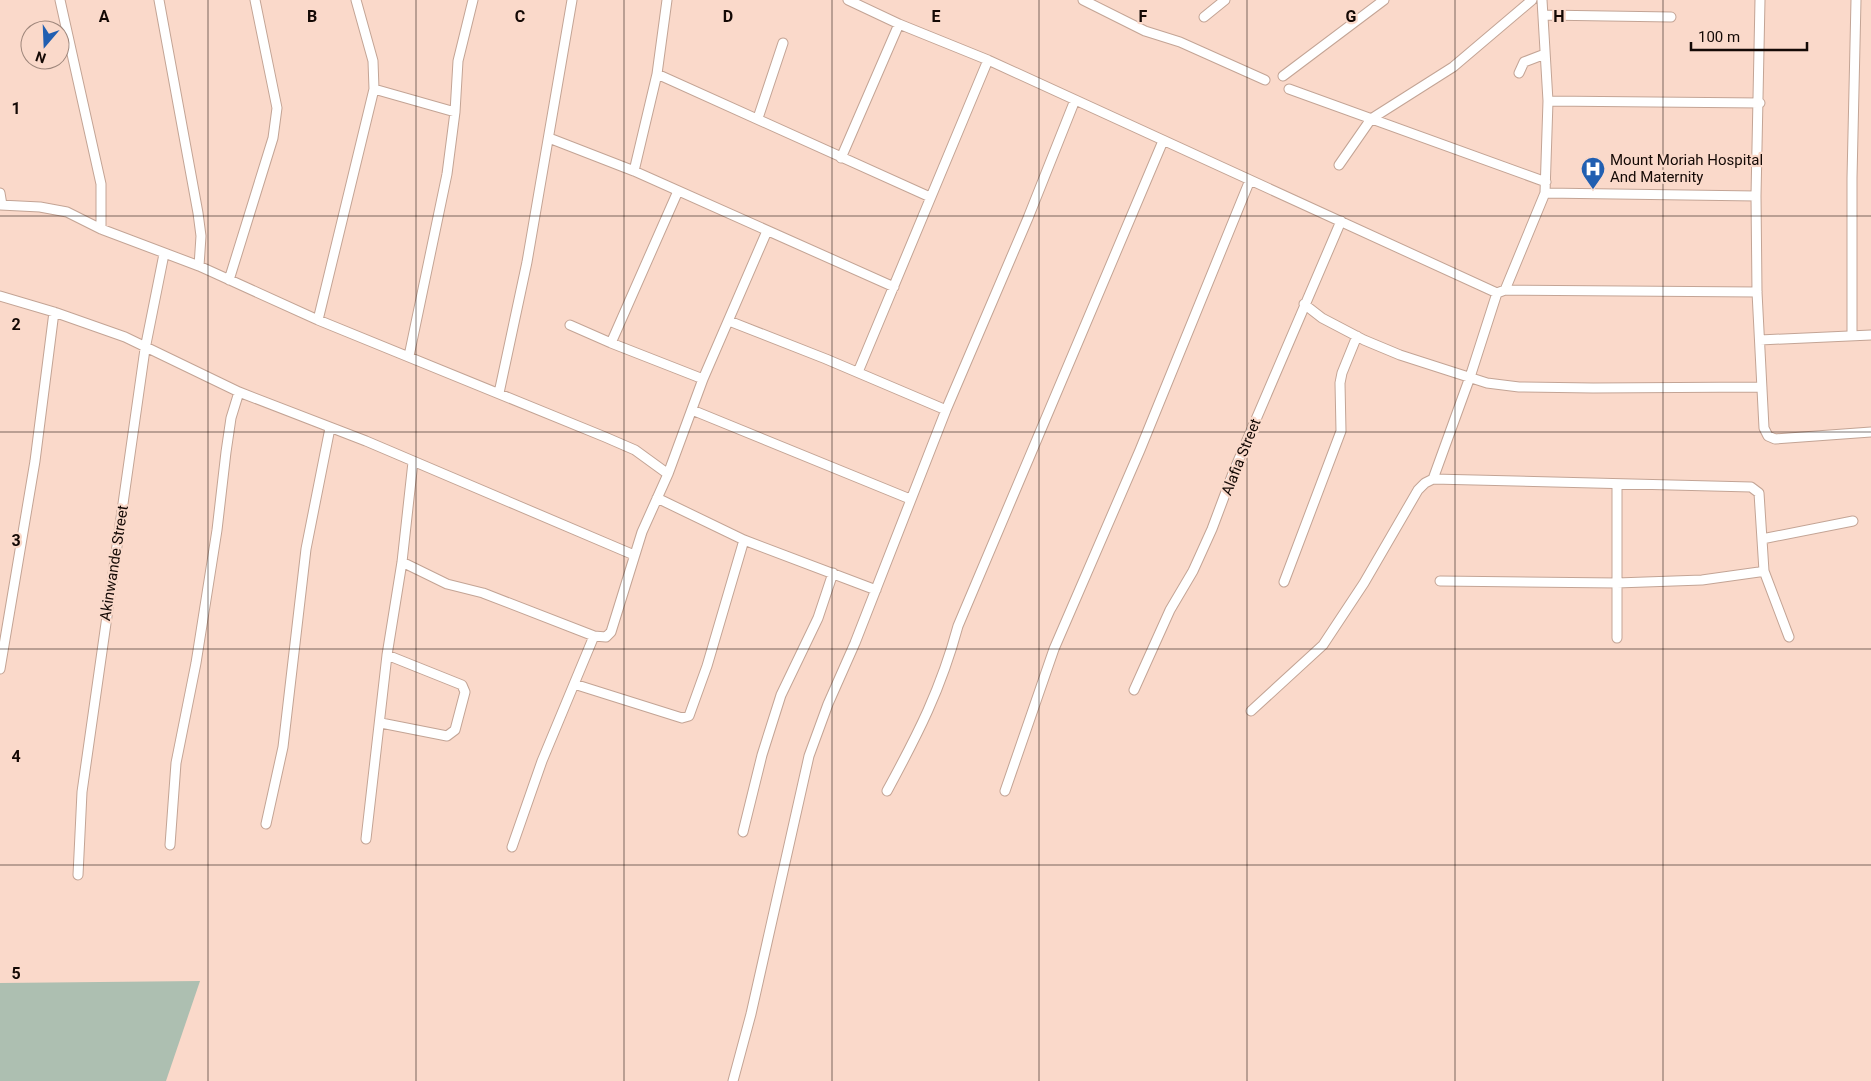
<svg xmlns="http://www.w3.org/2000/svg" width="1871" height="1081" font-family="Roboto,sans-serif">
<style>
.green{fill:#adbfb1}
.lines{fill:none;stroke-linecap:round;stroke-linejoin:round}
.minor-casing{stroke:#c3a495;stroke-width:11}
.minor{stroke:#fff;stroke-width:9}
.grid{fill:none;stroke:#140905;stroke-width:1;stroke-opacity:0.55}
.labels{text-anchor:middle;stroke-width:4.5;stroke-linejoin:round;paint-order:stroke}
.poi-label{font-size:15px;fill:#140905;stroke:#fad9ca;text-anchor:start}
.street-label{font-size:15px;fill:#140905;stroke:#fad9ca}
.grid-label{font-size:16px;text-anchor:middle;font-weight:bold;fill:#140905;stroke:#fad9ca;stroke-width:4.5;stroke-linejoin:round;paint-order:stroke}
</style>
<rect width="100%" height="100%" fill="#fad9ca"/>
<!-- green -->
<path class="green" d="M200,981L166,1081H0V983Z"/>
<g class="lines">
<defs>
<path id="minor" d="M60,0L101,184V229
M159,0L198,213L201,236L199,266
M848,0L899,24L988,60L1497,293
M1083,0L1145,31L1180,42L1265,80
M1760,0L1756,196L1757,292L1764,428L1768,436L1775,439L1871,432
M1544,15L1671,17
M1204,17L1225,0
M1519,73L1524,62L1545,54
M657,74L930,197
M1283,76L1384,0
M374,89L455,112
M1289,89L1546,182
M1548,101L1760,103
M758,118L783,43
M549,138L634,171L894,287
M841,158L899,24
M1339,165L1371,119L1453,67L1532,0
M634,171L657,74L667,0
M678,191L611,343L703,379
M0,193L2,205
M1545,193L1756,196
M0,205L40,207L67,212L101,229L199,266L318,320L605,437L635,450L668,474
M229,280L273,138L277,108L255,0
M1505,290L1757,292
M0,296L54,312L125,337L239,392L366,441L634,555
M1304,304L1322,318L1364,340L1400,355L1487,383L1519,387L1593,388L1762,387
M318,320L374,89L373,61L356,0
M729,321L826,359L946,410
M570,325L611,343
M1852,336V178L1856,0
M1760,340L1871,335
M409,356L447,174L455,112L458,61L473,0
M858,372L988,60
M499,393L527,262L572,0
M692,410L910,499
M1433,479L1470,377L1497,293L1505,290L1545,193L1548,101L1542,0
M1617,485V638
M657,498L744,540L876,590
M1762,539L1853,521
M402,562L447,584L483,593L594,636L606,637L611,632L642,532L668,474L703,379L767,231
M1764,571L1789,637
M1284,582L1341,431L1340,383L1342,373L1357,336
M0,669L35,461L54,312
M574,684L682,718L689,716L707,666L744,540
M1134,690L1170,610L1193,571L1212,529L1233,473L1341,221
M1251,711L1323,645L1364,583L1418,490L1425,483L1433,479L1751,487L1759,493L1764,571L1759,572L1702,580L1617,583L1440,581
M381,723L447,736L455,730L465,692L462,685L387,655
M887,791C918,734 941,689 958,626L1163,141
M1005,791L1054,649L1140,450L1250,180
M266,824L283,747L306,549L330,428
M743,832L762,755L781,695L818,618L833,573
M366,839L387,655L402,562L413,462
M170,845L176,763L196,663L217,530L226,452L231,418L239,392
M512,847L542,761L594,636
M78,875L82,792L145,349L164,254
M733,1081L751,1014L809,756L828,704L855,643L946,410L1028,218L1075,100"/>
</defs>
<!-- minor casing -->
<use href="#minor" class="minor-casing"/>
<!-- minor -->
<use href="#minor" class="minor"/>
</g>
<!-- grid -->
<path class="grid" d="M208,0V1081M416,0V1081M624,0V1081M832,0V1081M1039,0V1081M1247,0V1081M1455,0V1081M1663,0V1081M0,216H1871M0,432H1871M0,649H1871M0,865H1871"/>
<!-- icons -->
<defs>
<symbol id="hospital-pin" viewBox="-11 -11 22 30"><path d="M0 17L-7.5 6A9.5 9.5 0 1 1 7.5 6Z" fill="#215fb1" stroke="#fad9ca"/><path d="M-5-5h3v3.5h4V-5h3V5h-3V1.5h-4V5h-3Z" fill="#fff"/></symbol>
</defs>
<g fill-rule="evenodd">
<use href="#hospital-pin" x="1579" y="155" width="28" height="38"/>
</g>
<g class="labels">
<!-- poi labels -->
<g class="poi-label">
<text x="1610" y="165">Mount Moriah Hospital<tspan x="1610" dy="17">And Maternity</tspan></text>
</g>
<!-- street labels -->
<g class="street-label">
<text transform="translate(1241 457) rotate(-68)" y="5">Alafia Street</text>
<text transform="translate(114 563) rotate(-81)" y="5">Akinwande Street</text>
</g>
</g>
<g class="grid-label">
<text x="104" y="22">A</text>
<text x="312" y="22">B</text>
<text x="520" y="22">C</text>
<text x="728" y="22">D</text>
<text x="936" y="22">E</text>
<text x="1143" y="22">F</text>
<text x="1351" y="22">G</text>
<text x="1559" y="22">H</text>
<text x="16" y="114">1</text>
<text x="16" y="330">2</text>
<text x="16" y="546">3</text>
<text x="16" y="762">4</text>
<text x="16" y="979">5</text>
</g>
<!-- north arrow -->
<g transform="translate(45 45) rotate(199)"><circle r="24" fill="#fad9ca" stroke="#9e867b"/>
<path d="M0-4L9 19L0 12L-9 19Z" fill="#215fb1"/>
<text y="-8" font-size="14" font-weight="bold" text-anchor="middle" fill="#140905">N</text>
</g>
<!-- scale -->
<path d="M1691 42v8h116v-8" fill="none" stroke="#140905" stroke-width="2.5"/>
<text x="1698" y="42" font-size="15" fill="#140905" stroke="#fad9ca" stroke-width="4" paint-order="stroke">100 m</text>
</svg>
